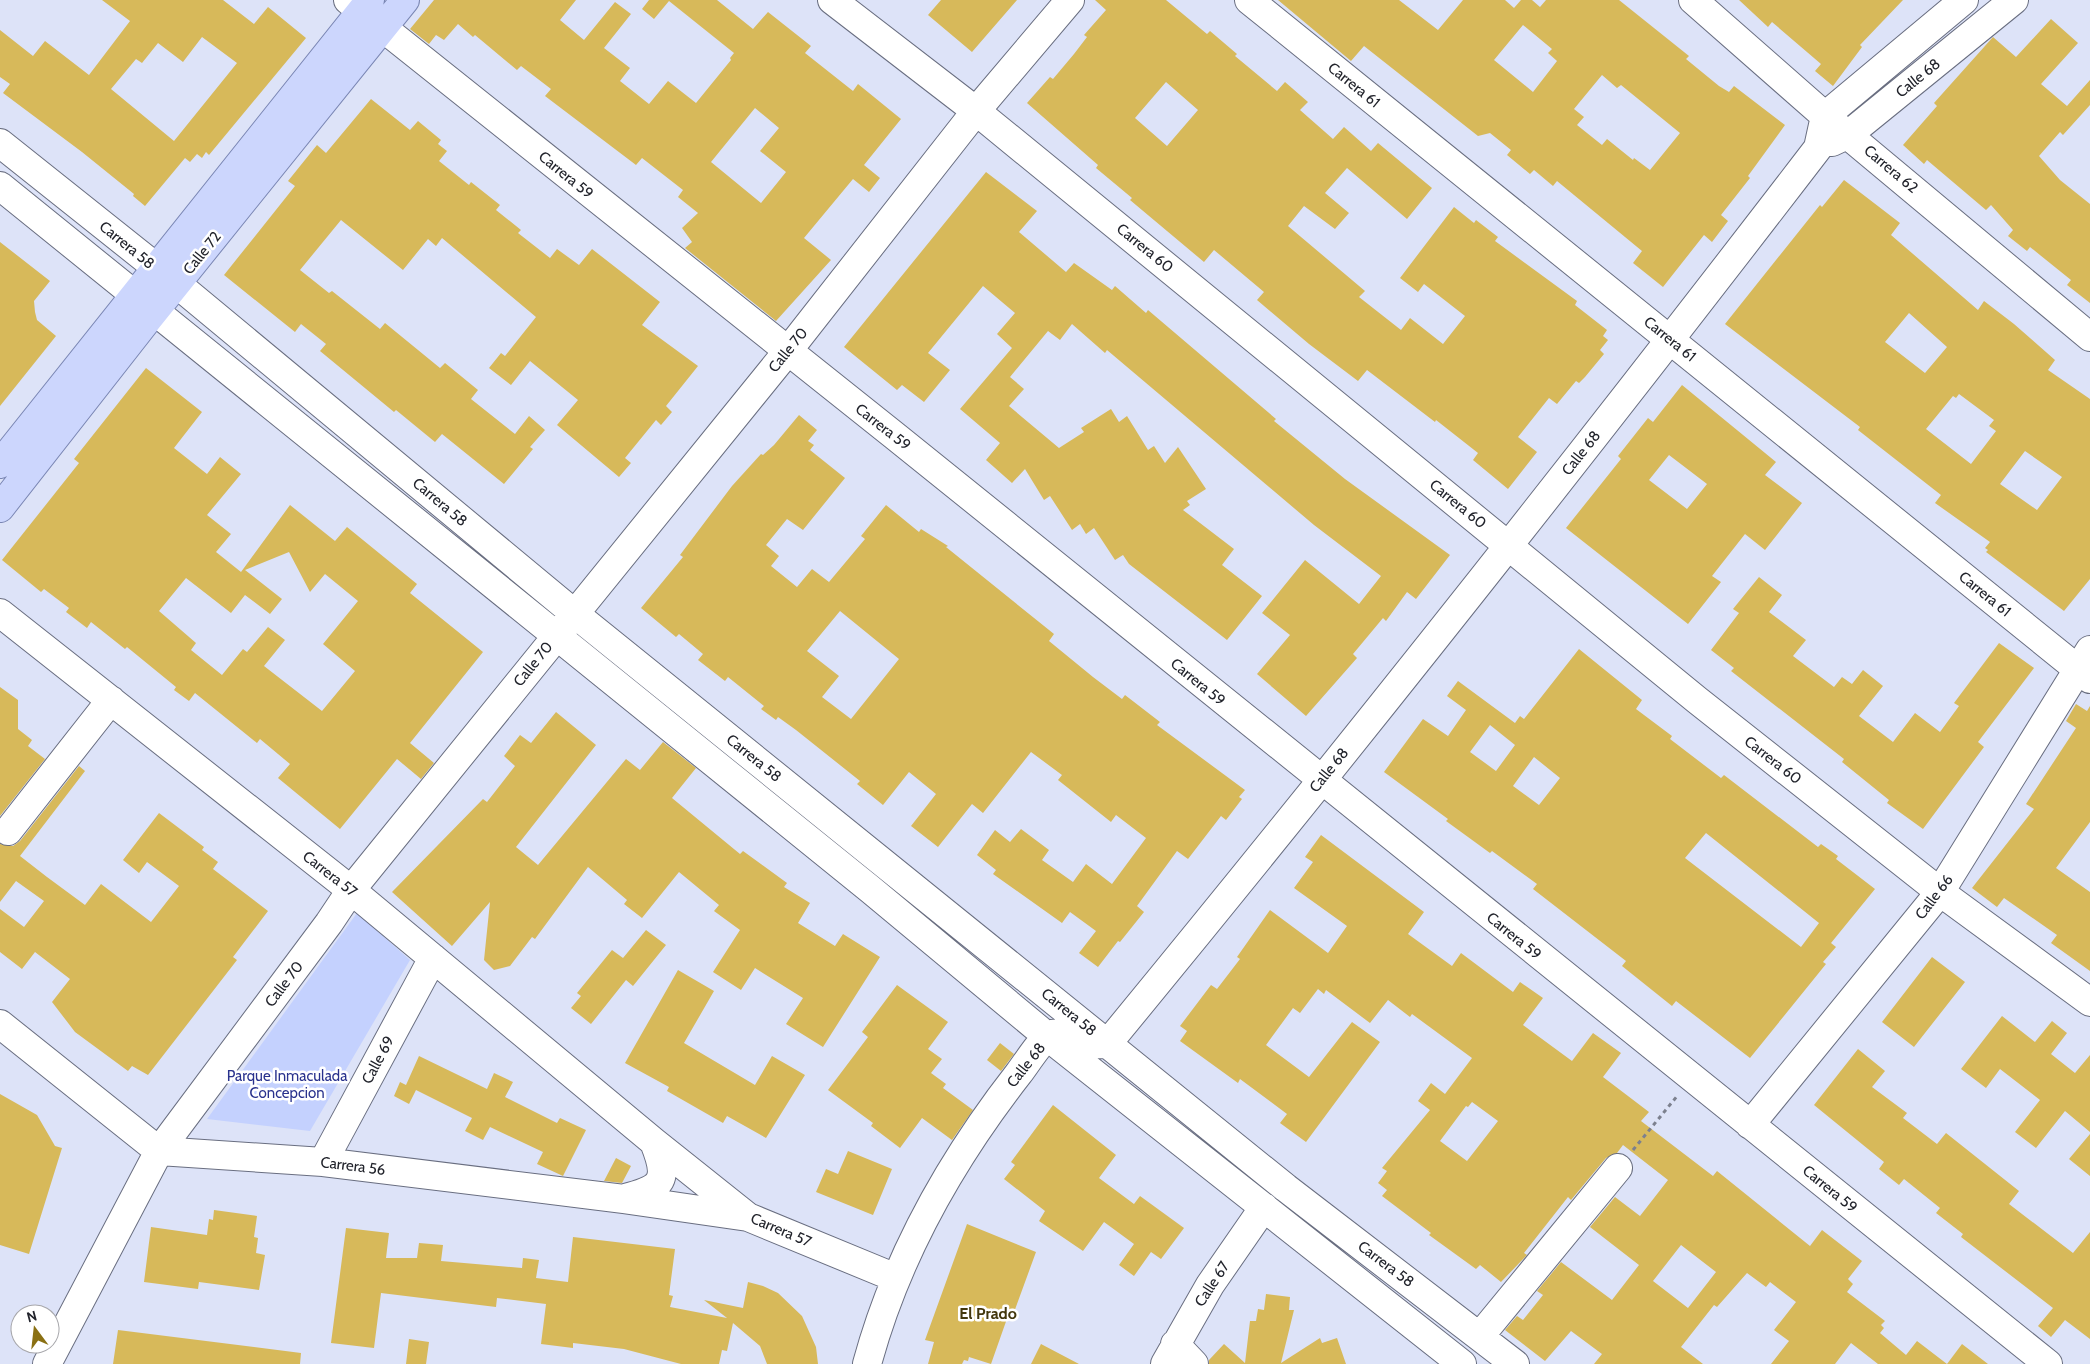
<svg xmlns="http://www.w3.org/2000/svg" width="2090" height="1364" font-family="Cabin,sans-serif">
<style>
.green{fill:#c4d1fe}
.building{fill:#d7b95a;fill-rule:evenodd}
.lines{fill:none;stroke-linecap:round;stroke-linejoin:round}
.minor-casing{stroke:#696e80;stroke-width:30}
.major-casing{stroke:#7a86b3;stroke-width:30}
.path{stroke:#7c808e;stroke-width:3;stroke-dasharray:4 4;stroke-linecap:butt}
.minor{stroke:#fff;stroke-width:28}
.major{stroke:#ccd6fd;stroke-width:28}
.labels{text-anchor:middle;stroke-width:5;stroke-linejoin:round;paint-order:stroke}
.street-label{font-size:15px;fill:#22242c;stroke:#fff}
.park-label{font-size:15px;fill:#29328d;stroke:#fff}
.neighbourhood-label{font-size:16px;font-weight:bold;fill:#43370d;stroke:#fff}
</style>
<rect width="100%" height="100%" fill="#dde3f8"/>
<!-- green -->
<path class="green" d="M357,913L410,960L310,1131L207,1119Z"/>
<!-- building -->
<path class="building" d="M102,0H223L254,24L268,7L306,38L209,155L206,152L202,158L197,154L190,162L185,158L145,206L133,196L134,194L82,152L3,93L10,84L0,77V30L33,56L45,41L89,75L130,21ZM202,37L237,63L174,141L111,89L136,59L142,63L158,43L183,62Z
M434,0H576L560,20L584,40L615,2L631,14L604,48L630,68L620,81L649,104L668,81L696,103L731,60L730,58L734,53L669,1L654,19L642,9L649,0H717L753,29L768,12L811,46L805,53L853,91L858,84L901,119L864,165L880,178L869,192L853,179L804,238L831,260L776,321L685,248L692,242L682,228L698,213L678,197L683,190L642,158L636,165L545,96L551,89L521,66L517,70L475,35L473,37L458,24L444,40L436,35L429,44L410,29ZM755,108L779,128L760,151L786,172L761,203L711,162Z
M941,0H1017L972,52L928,15Z
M1095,0H1166L1207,34L1210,31L1237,54L1235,56L1277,91L1285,82L1308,102L1300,110L1333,139L1344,127L1371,151L1378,143L1432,188L1407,219L1347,168L1325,193L1349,213L1335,229L1304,206L1288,226L1365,291L1359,297L1401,330L1410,318L1443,344L1465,316L1424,284L1418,292L1400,278L1454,207L1474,223L1476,220L1498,237L1495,241L1577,301L1575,305L1607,330L1603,336L1608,340L1600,350L1604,354L1585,377L1579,383L1576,381L1557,404L1549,398L1518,437L1537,452L1508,489L1473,460L1478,453L1436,420L1435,422L1367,370L1358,381L1309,344L1257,300L1264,292L1214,250L1204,262L1130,200L1132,198L1096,168L1098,165L1027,103L1050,77L1053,79L1074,54L1087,37L1084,35L1106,10ZM1166,82L1198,110L1167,146L1135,118Z
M1278,0H1399L1438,30L1463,0H1505L1514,8L1521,0H1532L1540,7L1546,0H1619L1689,56L1686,59L1719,86L1729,92L1734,86L1785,125L1748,176L1750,178L1721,215L1728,221L1712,242L1704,235L1663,287L1633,263L1642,251L1557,181L1553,186L1534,170L1530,174L1507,155L1511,150L1490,133L1478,136L1364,46L1351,61ZM1523,25L1552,49L1548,53L1557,61L1533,92L1494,60ZM1602,75L1617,88L1621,85L1680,133L1650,170L1634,158L1633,160L1607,139L1602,145L1577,125L1584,117L1574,109Z
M1739,0H1903L1860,45L1862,47L1833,86L1815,71L1821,64L1772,22L1768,27Z
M2051,19L2078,43L2041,84L2067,106L2090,80V105L2063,135L2060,132L2039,156L2060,180L2090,204V303L2067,285L2071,280L2030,247L2027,251L2008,236L2013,230L1991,205L1986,210L1927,160L1924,164L1903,145L1937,106L1934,103L1993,37L2016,57Z
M371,99L410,130L418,121L441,140L438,144L447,151L439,161L469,185L471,182L500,205L496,210L521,230L518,233L550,258L557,249L579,265L592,249L660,302L642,325L698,366L666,406L672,412L661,425L656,420L625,458L631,463L619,477L557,425L578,400L530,361L511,385L489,368L501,353L505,356L536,317L442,238L436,246L428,239L403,270L341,220L300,270L329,293L332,291L380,329L385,323L440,368L445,363L478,390L471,399L515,434L529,416L545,430L530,447L533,449L504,484L442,434L435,442L396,410L394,412L320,351L326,344L301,324L295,332L224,275L295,186L288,181L317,145L326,153Z
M986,172L1037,211L1019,232L1066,272L1074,263L1112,290L1115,286L1146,313L1148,310L1276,419L1274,421L1345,479L1450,555L1416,599L1407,592L1386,621L1383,618L1353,654L1357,658L1306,716L1257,674L1290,635L1262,613L1305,560L1359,604L1381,576L1314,525L1107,350L1105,353L1072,324L1060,340L1048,331L1010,377L1024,389L1009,406L1059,448L1084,432L1081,428L1111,409L1119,422L1127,416L1148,450L1154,446L1165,463L1178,447L1206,489L1187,501L1190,505L1183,510L1234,549L1222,565L1262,596L1227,640L1129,564L1123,555L1115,560L1094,528L1086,534L1080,524L1072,530L1050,496L1044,500L1025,469L1012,483L986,460L1000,443L960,409L1012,348L997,334L1015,313L983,286L928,353L950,370L924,402L902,385L897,390L844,347Z
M1844,180L1900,223L1891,235L1978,310L1984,301L2014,324L2055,360L2048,370L2090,399V579L2064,611L1986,552L1988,550L1985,548L1990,542L1935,503L1941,495L1858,430L1860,427L1725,324L1820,205L1822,207ZM1909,313L1947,347L1925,373L1885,342ZM1959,394L1994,420L1989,426L1996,431L1971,464L1926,429L1953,396L1956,398ZM2025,451L2062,477L2037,510L2000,484Z
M0,242L50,281L34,301L35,312L37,320L56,336L0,406Z
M146,368L202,412L174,448L207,474L220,457L241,474L207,515L231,534L216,552L241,572L290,505L335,541L347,527L417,584L410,593L483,652L410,743L434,763L421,779L397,759L340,829L278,778L290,764L260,739L257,743L195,693L189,701L174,690L176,687L127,647L125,649L91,622L87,628L66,612L69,608L44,589L41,592L2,560L79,463L74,459ZM289,552L310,592L325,574L358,601L323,644L355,671L322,711L264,666L285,640L268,627L247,652L243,649L222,675L191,650L196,643L159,611L186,578L231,613L245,595L270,614L282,599L245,570Z
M1682,385L1776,462L1765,475L1802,503L1765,550L1745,534L1712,576L1721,582L1688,624L1566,528L1621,459L1618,456L1648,418L1653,422ZM1669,455L1707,484L1687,509L1649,480Z
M799,415L817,430L808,441L814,445L810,450L845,478L803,530L787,519L766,545L779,556L771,566L797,587L812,569L829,582L865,539L861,536L886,505L919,532L921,529L948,546L946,547L1054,634L1049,641L1093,677L1122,699L1125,695L1160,722L1157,725L1245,790L1239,797L1242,799L1226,820L1221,816L1188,859L1177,851L1137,906L1144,912L1120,942L1118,941L1098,967L1079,953L1096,931L1070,912L1062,923L993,874L996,870L977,855L995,830L1010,842L1021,829L1049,850L1042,860L1073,882L1086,864L1112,884L1146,838L1116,815L1111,822L1058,780L1062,775L1031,752L983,813L972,804L938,847L911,826L936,794L909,772L883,805L857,784L860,781L796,730L778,717L776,720L761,709L764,706L728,677L725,681L698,660L703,654L679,634L676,637L641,608L683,557L680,555L732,486L761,454L763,455L774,445ZM840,611L899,659L851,719L822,697L839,676L807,651Z
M1759,577L1782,595L1769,612L1806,640L1793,656L1834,687L1842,677L1852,684L1863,670L1883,686L1859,716L1893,742L1915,713L1940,732L1959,706L1954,703L1999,643L2034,668L1978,742L1984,747L1923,829L1887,803L1889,800L1842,762L1844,759L1731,671L1734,668L1711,650L1739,613L1733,609Z
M1579,649L1642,700L1636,709L1672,736L1670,739L1721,778L1724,775L1818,847L1821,844L1838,856L1836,859L1875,889L1831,943L1836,947L1823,962L1826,964L1750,1058L1676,1001L1672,1006L1622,966L1626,961L1533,889L1537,884L1492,851L1490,853L1446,821L1448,819L1384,772L1423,719L1448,736L1466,710L1447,696L1458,681L1515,723L1520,716L1524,719ZM1490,725L1515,745L1496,771L1470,752ZM1534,757L1560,778L1539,805L1513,786ZM1706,833L1819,923L1801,947L1685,858Z
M0,687L18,700V729L32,740L28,746L45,759L0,816Z
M2076,704L2087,711L2090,706V822L2056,868L2090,892V971L2051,943L2057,935L2004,898L1997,907L1972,888L2034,809L2026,804L2076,728L2066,721Z
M556,712L596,745L516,847L538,865L626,759L640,770L663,742L696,768L672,798L740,854L743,851L787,883L784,887L810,903L798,923L835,946L843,934L880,957L823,1047L786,1024L803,998L755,968L741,990L713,972L740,930L714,911L719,905L679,872L642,918L624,904L627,900L588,867L535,939L532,937L510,966L494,970L484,960L490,902L452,946L392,892L483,799L487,802L515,766L504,756L520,735L531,743Z
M79,766L85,771L20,856L47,877L85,905L101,884L151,922L179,886L147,862L139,873L123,860L159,813L204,847L202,850L218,862L213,869L268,911L233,957L237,960L148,1075L132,1066L128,1071L75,1032L52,1002L70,979L35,952L22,969L0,952V909L24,927L44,901L16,881L0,902V844L13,846L20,841Z
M1321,835L1424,912L1408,934L1452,966L1461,953L1513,992L1520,982L1543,998L1523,1025L1572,1061L1593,1033L1621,1053L1603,1077L1649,1112L1641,1121L1713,1176L1717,1171L1810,1246L1822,1230L1862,1261L1848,1279L1853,1284L1847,1292L1885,1321L1881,1325L1884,1328L1880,1333L1906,1355L1917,1341L1947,1364L1962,1344L1988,1364H1878L1851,1343L1835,1364H1771L1789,1341L1774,1330L1796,1302L1770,1282L1766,1287L1747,1273L1717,1307L1714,1305L1681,1347L1703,1364H1594L1602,1354L1571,1331L1545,1361L1505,1330L1517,1316L1523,1320L1543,1295L1537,1291L1561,1262L1612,1300L1639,1265L1590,1227L1615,1197L1640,1216L1668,1180L1623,1145L1617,1153L1606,1158L1571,1200L1568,1197L1524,1253L1527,1255L1501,1282L1480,1265L1476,1269L1429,1235L1431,1233L1382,1196L1387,1190L1378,1183L1387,1171L1382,1168L1430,1110L1418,1101L1431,1083L1445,1094L1472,1058L1412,1014L1410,1017L1388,1000L1370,1023L1326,990L1324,994L1318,989L1300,1013L1293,1008L1266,1045L1309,1077L1352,1022L1380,1042L1306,1142L1280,1123L1287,1114L1240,1079L1238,1083L1180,1041L1187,1031L1180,1026L1211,985L1217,989L1240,959L1237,957L1270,910L1328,953L1347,926L1294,888L1313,862L1305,857ZM1472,1102L1498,1121L1467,1161L1440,1141L1466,1106L1468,1107ZM1681,1245L1716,1272L1688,1308L1653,1281Z
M646,930L666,945L633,986L626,980L591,1024L571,1008L581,996L577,993L612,950L623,958Z
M1932,957L1965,982L1914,1047L1882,1022Z
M678,970L714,991L684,1043L755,1085L772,1056L805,1075L766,1138L727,1116L723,1123L667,1091L669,1087L625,1063Z
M897,985L948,1022L928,1049L942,1059L931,1073L946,1084L943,1088L973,1110L952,1140L922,1118L900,1148L871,1126L873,1123L828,1090L868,1037L862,1032Z
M2002,1016L2035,1042L2052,1021L2067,1033L2051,1054L2075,1073L2090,1055V1132L2065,1111L2036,1148L2015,1132L2040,1100L2000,1069L1986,1088L1961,1069Z
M1000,1043L1014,1054L1001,1071L987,1060Z
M1858,1049L1885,1071L1872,1087L1907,1113L1903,1118L1937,1144L1946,1133L2019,1191L2009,1204L2073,1253L2090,1232V1339L2065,1320L2051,1337L2038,1326L2053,1308L1961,1237L1963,1234L1936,1213L1940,1208L1904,1179L1899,1185L1879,1169L1884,1162L1814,1105Z
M419,1056L487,1089L494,1073L513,1082L505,1097L557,1123L560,1118L586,1130L563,1176L537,1164L543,1152L490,1127L483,1140L465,1131L472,1118L416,1090L409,1104L394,1096L400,1082L406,1085Z
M0,1094L37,1115L55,1146L62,1148L29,1254L0,1245Z
M1053,1105L1116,1155L1099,1178L1134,1204L1140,1196L1184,1228L1161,1259L1151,1252L1134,1276L1119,1265L1134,1244L1104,1222L1083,1251L1039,1221L1045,1211L1004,1179L1015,1165L1011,1162Z
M2090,1134V1176L2069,1159Z
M848,1151L892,1169L873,1215L816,1192L826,1169L838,1174Z
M616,1158L631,1166L622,1183L604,1181Z
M214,1210L257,1216L254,1237L258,1238L256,1253L265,1255L259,1290L199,1282L198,1289L144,1282L151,1227L207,1235L209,1219L213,1220Z
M967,1224L1036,1252L1013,1315L1009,1313L991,1364L969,1357L968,1361L964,1360L962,1364H928L934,1342L925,1340Z
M346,1228L389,1233L386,1258H417L419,1243L443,1245L441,1261L522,1268L523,1258L539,1260L536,1278L568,1282L573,1237L675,1249L669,1295L673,1296L670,1307L727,1318L704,1300L743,1308L748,1282L763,1286L778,1293L802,1316L816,1347L818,1364H767L760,1346L733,1323L727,1351L722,1350L719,1364H681L624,1349L573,1343V1348L541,1344L546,1304L497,1298L496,1307L381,1293L374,1348L331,1343Z
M1266,1294L1290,1297L1289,1310H1294L1281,1363L1320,1338L1322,1343L1337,1338L1346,1364H1209V1360L1224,1344L1245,1363L1250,1321H1256L1258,1309L1264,1310Z
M118,1330L301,1353L300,1364H113Z
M409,1339L429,1342L426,1364H406Z
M1041,1344L1079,1364H1031Z"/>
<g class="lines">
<defs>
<path id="minor" d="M348,0L895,436L2048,1364
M832,0L976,111L1697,700L1940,892L2090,1002
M1249,0L2090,679
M1693,0L1825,116L2090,337
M1832,142L1849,134L2014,0
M0,143L177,284L575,614L1286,1188L1515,1364
M0,186L870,889L1048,1037L1462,1364
M0,613L351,890L654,1142L748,1217L896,1278
M8,831L111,700
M0,1024L159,1151L323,1162L624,1199L748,1217
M1750,1125L1940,892L2090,650
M323,1162L433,958
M625,1198C664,1188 669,1180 654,1142
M1480,1336L1618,1168
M1175,1344L1194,1364
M47,1364L159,1151L329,923L351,890L787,352L976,111L1070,0
M867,1364C896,1257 951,1160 1019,1073C1026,1064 1041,1040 1050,1035C1066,1027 1083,1050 1108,1043C1350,749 1586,450 1818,148L1825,116L1964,0
M1165,1364L1210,1285L1264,1207"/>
<path id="major" d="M0,464L370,0
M0,508L148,319L405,0"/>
</defs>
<!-- minor casing -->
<use href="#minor" class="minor-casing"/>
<!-- major casing -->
<use href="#major" class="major-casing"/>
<!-- path -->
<path class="path" d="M1633,1150L1678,1095"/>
<!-- minor -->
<use href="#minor" class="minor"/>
<!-- major -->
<use href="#major" class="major"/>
</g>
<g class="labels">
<!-- street labels -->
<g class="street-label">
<text transform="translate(1918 78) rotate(-39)" y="5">Calle 68</text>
<text transform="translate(1354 85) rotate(39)" y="5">Carrera 61</text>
<text transform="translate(1891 169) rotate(40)" y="5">Carrera 62</text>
<text transform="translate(566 175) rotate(39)" y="5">Carrera 59</text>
<text transform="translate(127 245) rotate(39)" y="5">Carrera 58</text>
<text transform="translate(1145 248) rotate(39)" y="5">Carrera 60</text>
<text transform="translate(202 253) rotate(-51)" y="5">Calle 72</text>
<text transform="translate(1670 339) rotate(39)" y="5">Carrera 61</text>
<text transform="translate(788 350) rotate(-51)" y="5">Calle 70</text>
<text transform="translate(883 427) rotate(38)" y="5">Carrera 59</text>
<text transform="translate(1581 453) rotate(-52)" y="5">Calle 68</text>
<text transform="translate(440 502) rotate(40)" y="5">Carrera 58</text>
<text transform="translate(1458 504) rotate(39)" y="5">Carrera 60</text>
<text transform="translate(1985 594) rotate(39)" y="5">Carrera 61</text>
<text transform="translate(533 664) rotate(-51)" y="5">Calle 70</text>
<text transform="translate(1198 682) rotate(39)" y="5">Carrera 59</text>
<text transform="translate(754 758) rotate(39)" y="5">Carrera 58</text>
<text transform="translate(1773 760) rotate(38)" y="5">Carrera 60</text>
<text transform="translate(1329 770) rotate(-51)" y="5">Calle 68</text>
<text transform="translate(330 874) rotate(38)" y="5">Carrera 57</text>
<text transform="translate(1934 897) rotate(-53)" y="5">Calle 66</text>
<text transform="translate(1514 936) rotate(39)" y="5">Carrera 59</text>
<text transform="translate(284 984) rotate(-53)" y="5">Calle 70</text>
<text transform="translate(1069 1012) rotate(39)" y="5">Carrera 58</text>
<text transform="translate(378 1060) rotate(-62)" y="5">Calle 69</text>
<text transform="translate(1026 1065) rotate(-52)" y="5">Calle 68</text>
<text transform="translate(353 1166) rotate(7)" y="5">Carrera 56</text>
<text transform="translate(1830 1189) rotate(39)" y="5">Carrera 59</text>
<text transform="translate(781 1230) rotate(23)" y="5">Carrera 57</text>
<text transform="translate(1386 1264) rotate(37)" y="5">Carrera 58</text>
<text transform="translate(1212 1284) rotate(-57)" y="5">Calle 67</text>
</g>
<!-- park labels -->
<g class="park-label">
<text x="287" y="1081">Parque Inmaculada<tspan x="287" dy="17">Concepcion</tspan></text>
</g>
<!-- neighbourhood labels -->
<g class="neighbourhood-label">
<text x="988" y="1319">El Prado</text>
</g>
</g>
<!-- north arrow -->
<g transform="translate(35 1329) rotate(345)"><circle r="24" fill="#ffffff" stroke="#a7a7ab"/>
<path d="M0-4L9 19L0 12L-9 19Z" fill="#8a7013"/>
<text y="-8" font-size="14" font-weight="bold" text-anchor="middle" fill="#22242c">N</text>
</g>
</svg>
